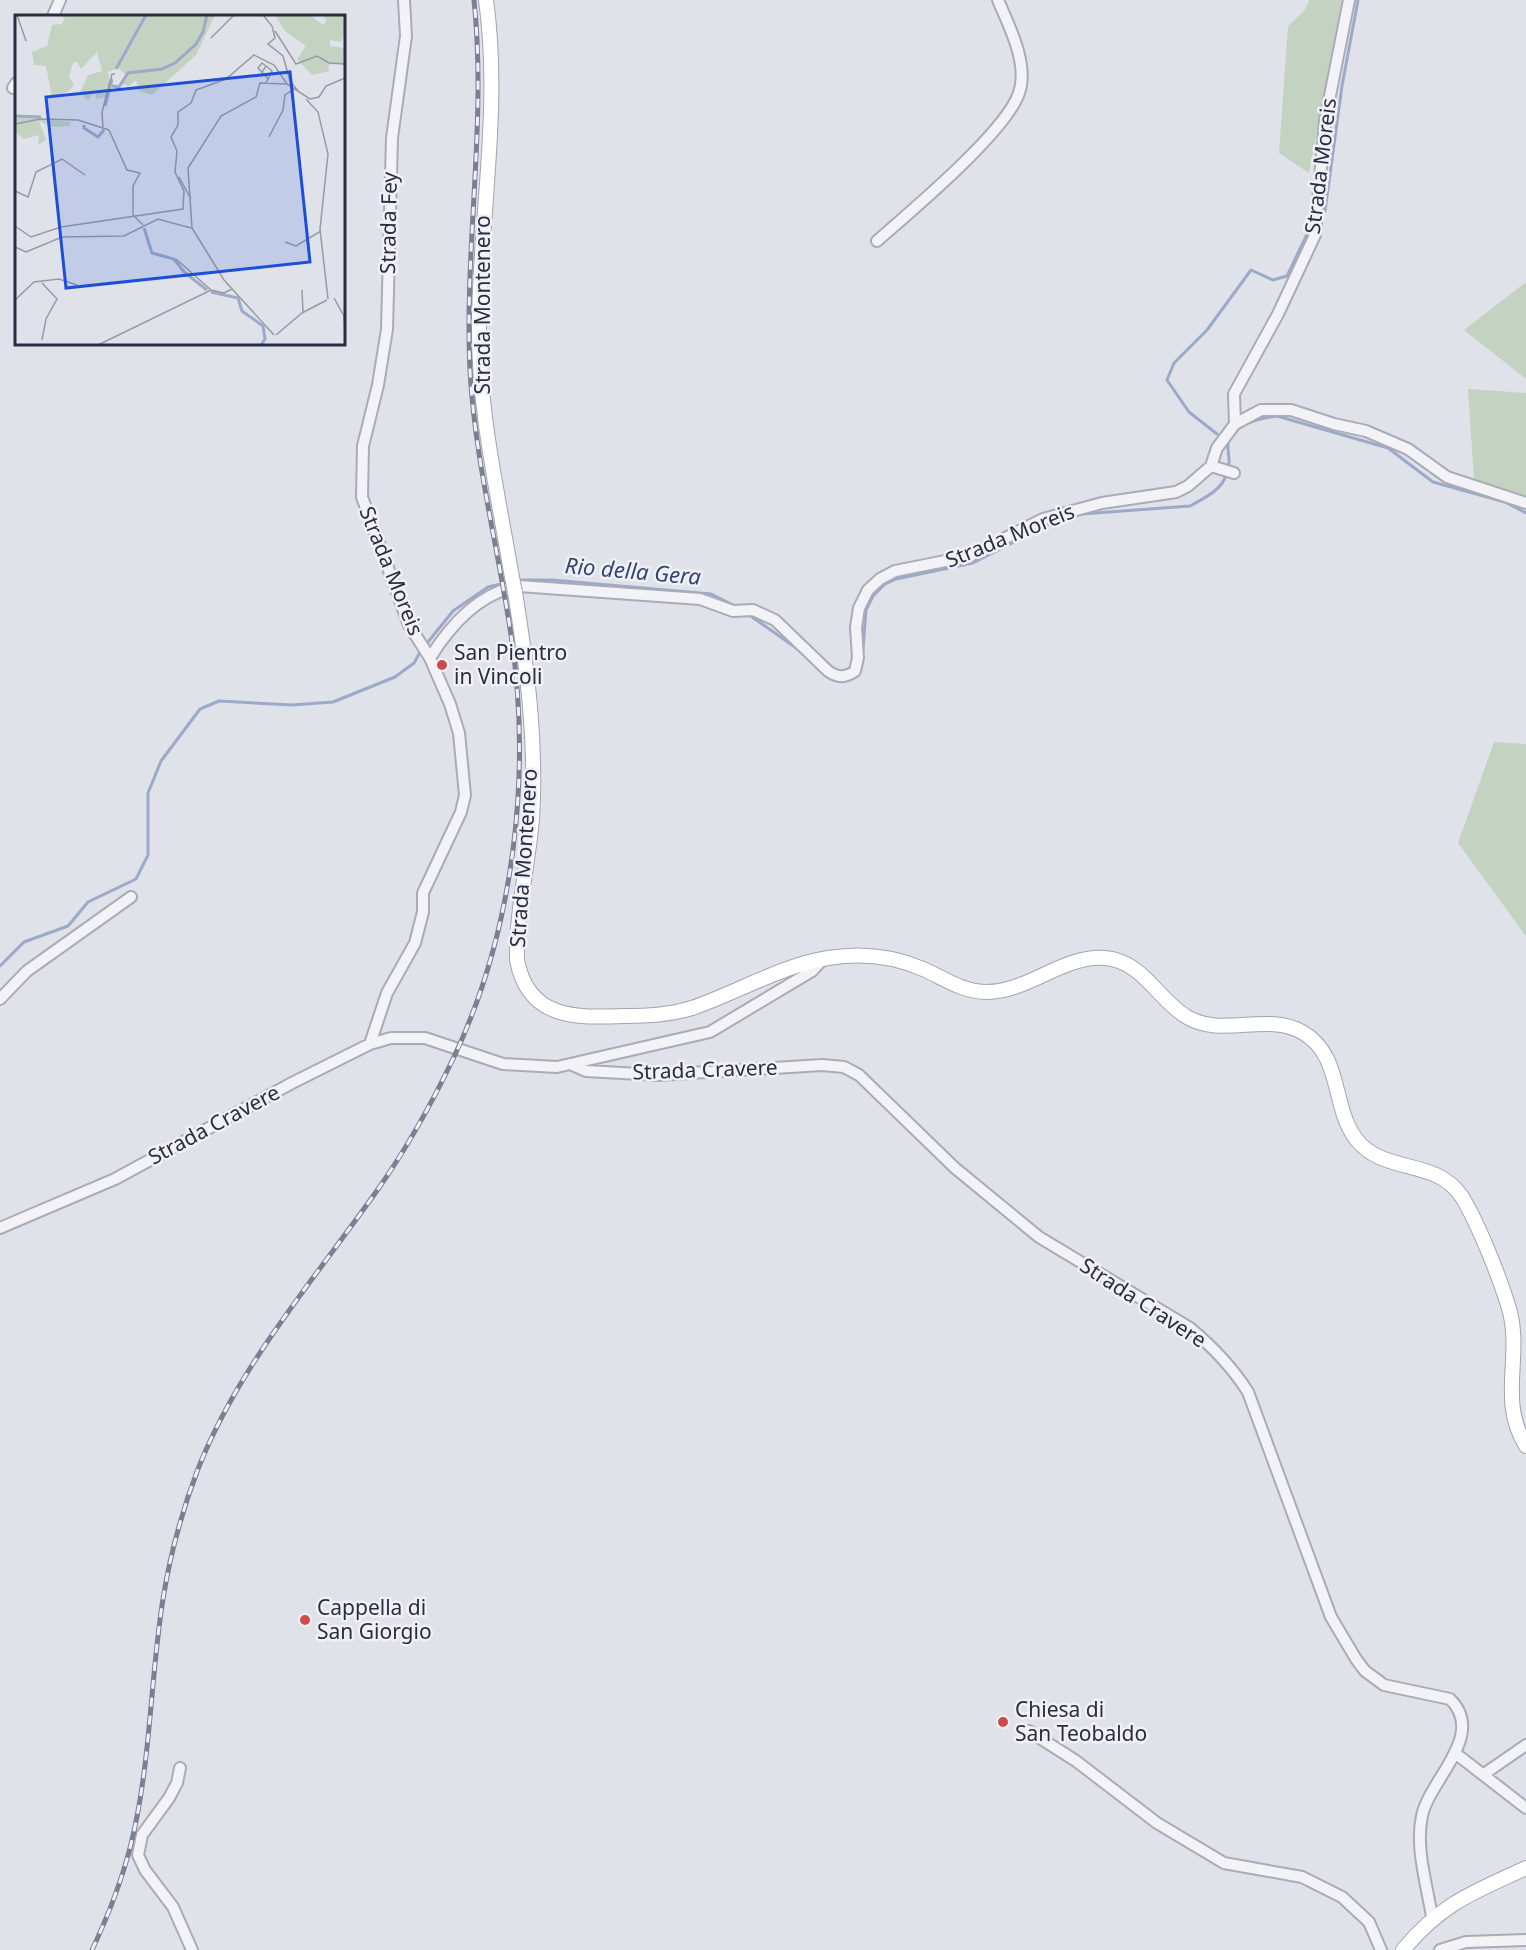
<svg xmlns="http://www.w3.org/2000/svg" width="1526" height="1950" font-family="'Noto Sans',sans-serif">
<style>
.green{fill:#c3d2c1}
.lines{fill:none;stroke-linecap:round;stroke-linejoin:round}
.stream{stroke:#9ca9c8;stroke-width:3}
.minor-casing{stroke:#a9acb6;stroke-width:14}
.major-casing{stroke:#a0a4b4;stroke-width:16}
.minor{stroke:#f3f3f7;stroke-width:10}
.major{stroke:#fff;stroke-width:14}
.rail-casing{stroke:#7a7f92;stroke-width:5}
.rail{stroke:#eff1f6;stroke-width:3;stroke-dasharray:9;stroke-linecap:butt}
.major-bridge-casing{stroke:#a0a4b4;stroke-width:16;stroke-linecap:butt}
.major-bridge{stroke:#fff;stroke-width:14}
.poi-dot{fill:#cb4c48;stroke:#eff1f6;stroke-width:2}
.labels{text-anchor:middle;stroke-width:5;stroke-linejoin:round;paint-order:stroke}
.street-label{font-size:21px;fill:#292d40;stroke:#eff1f6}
.poi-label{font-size:21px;fill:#292d40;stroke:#eff1f6;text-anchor:start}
.water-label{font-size:22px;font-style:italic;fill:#344573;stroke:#eff1f6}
.inset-river{fill:none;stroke:#9ca9c8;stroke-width:3}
.inset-road{fill:none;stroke:#979aa5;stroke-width:1.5}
.view{fill:#1d4ed8;fill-opacity:0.15;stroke:#1d4ed8;stroke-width:3}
.inset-edge{fill:none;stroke:#292d40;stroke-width:3}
</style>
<rect width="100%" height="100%" fill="#e0e2e9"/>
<!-- green -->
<path class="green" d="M1309,0H1342L1309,173L1279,153L1288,26L1305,10Z
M1526,282V379L1464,330Z
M1468,389L1526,393V499L1474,479Z
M1494,742L1526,744V936L1458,843Z"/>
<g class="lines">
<!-- stream -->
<path class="stream" d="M1325,211L1342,86L1358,0
M1217,434L1189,412L1167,380L1174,363L1207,330L1251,270L1273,280L1287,276L1312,224
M1228,468C1231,459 1227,453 1228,444C1231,424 1262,418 1277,416L1388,448L1433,482L1505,502L1526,513
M517,580H552L711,594L737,607
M748,614L799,650
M863,649L866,610L873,596L885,584L896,579L973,563L1051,523L1082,514L1190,506C1203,499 1222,490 1226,475
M0,966L24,942L68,926L88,902L136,879L148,855V793L161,761L200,709L219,701L292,705L333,702L395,677L414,663L420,652L453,611L488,587L510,582"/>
<defs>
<path id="minor" d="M53,16L60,0
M13,88L16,83
M877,241C911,211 1006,132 1019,93C1029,64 1009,26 998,0
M1235,424L1234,394L1278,314L1315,235L1325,121L1349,0
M1211,466L1234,473
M430,658C451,624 479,593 519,586L700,599L733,611L753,610L775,620L828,671C838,678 845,678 855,671L858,658L856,627L859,608L868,590L880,579L895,571L970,556L1043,519L1102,503L1176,492L1188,486L1211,466L1217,448L1235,424L1261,410H1291L1334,424L1366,431L1408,449L1447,477L1526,503
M0,999L27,971L131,897
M370,1044L387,993L415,943L423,912V893L461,812L465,795L459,733L450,704L430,658L409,625L362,497L363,446L378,385L387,329L392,138L406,36L404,0
M570,1064L586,1071L658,1075L822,1065L844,1067L859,1075L955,1168L1039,1237L1190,1328C1213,1347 1232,1367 1248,1392L1331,1617L1356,1659L1365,1671L1384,1685L1450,1699C1487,1735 1429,1780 1422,1816C1415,1848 1427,1885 1432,1917
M0,1228L115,1179L292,1083L370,1044L391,1038H425L503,1064L557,1067L710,1032L812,971L824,958
M1029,1731L1076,1761L1157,1823L1224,1863L1302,1877L1342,1897L1369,1922L1381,1950
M1455,1753L1526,1808
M180,1768L177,1783L169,1798L142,1835L138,1855L145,1870L173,1907L192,1950
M1484,1774L1526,1745
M1440,1950L1466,1942L1526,1940"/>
<path id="major" d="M486,0C501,107 480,217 479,324C478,408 497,489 511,572
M515,592C527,667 537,743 532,819C528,866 516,912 517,960C528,1019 575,1018 624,1016C648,1016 669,1015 692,1008C736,993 783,965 828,958C859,953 893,956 923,969C944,978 962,992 987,992C1028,992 1063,955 1105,958C1143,961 1158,1000 1187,1017C1222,1038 1267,1012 1302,1032C1343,1055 1331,1106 1356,1139C1376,1165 1409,1163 1436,1175C1447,1180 1456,1188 1462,1197C1478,1223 1499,1276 1508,1305C1524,1354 1497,1399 1526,1446
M1403,1950C1442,1903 1472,1893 1526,1868"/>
</defs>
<!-- minor casing -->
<use href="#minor" class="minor-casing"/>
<!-- major casing -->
<use href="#major" class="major-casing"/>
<!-- minor -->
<use href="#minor" class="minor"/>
<!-- major -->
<use href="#major" class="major"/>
<defs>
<path id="rail" d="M92,1950C108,1916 122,1880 131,1844C151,1763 150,1680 163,1599C170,1555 182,1511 198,1469C238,1367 313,1281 376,1192C405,1151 431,1105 453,1059C514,931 532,775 511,635C498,547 475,460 470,371C464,247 487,123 474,0"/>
</defs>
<!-- rail casing -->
<use href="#rail" class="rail-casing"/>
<!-- rail -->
<use href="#rail" class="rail"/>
<defs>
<path id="major-bridge" d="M511,572L515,592"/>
</defs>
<!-- major-bridge casing -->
<use href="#major-bridge" class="major-bridge-casing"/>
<!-- major-bridge -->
<use href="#major-bridge" class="major-bridge"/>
</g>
<!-- markers -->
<g class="poi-dot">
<circle cx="442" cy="665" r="6"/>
<circle cx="305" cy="1620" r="6"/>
<circle cx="1003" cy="1722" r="6"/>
</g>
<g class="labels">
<!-- street labels -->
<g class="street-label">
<text transform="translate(1321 166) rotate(-83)" y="7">Strada Moreis</text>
<text transform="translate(389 223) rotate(-89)" y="7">Strada Fey</text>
<text transform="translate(483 305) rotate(-90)" y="7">Strada Montenero</text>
<text transform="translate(1010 536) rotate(-22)" y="7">Strada Moreis</text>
<text transform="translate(391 571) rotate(68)" y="7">Strada Moreis</text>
<text transform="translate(524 858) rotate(-86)" y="7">Strada Montenero</text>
<text transform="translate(705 1070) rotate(-2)" y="7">Strada Cravere</text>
<text transform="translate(214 1125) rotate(-28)" y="7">Strada Cravere</text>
<text transform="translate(1143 1303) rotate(33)" y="7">Strada Cravere</text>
</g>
<!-- poi labels -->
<g class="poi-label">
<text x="454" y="660">San Pientro<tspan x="454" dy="24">in Vincoli</tspan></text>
<text x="317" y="1615">Cappella di<tspan x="317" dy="24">San Giorgio</tspan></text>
<text x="1015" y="1717">Chiesa di<tspan x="1015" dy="24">San Teobaldo</tspan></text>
</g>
<!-- water labels -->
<g class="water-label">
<text transform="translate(633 571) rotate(5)" y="8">Rio della Gera</text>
</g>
</g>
<!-- overview -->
<g transform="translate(15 15)">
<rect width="330" height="330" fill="#e0e2e9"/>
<path d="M45,0H200L181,40L137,80L124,76L121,65L114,71L105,68L111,60L103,53L93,57L95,69L92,82L81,84L80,76L73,86L65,77L73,60L87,56L82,37L66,54L62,47L58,48L54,62L59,70L53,77L37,82L31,51L19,50L17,37L32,31L37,10L47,9L50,3ZM260,0H295L308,10L312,6L308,0H330V20L326,27L315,25V31L330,33V52L323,48L313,50L314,56L297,60L282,44L291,31L270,16ZM20,101L25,104L56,107L54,111L38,112L24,106L31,125L23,130L24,120L9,124L0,117V102Z" fill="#c3d2c1"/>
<path class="inset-river" d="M101,54L131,0M97,71L104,72L113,58L147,54L160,48L181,29L188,17L192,0M90,91L97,64M0,101L26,102M69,110V113L83,122L89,115M129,213L137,238L159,244L169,257L192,275M196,277L223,283L227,296L248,311L250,324L246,330"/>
<path class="inset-road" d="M2,0L11,26M248,0L257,11L260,23L253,29L268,41L275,66L284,77M260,16L281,49L302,41L314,48L330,49M196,23L219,0M251,51L247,48L243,53L253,64M247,57L251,51L257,56L251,68M291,84L303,97L313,139L305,214L313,284M0,109L25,104L63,105L94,115M88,113L87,97L97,59H100M94,115L112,155L125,158L118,171V200L128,210M254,122L268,95L270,80L279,74M164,162L176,184M0,176L13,182L21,157L47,144L70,160M0,211L16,222L46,212L168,194L169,176L160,157L162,136L156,122L163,110V97L176,88L181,75L211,64L239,40L259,50L272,69L295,84L304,82L311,71L330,63M270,227L281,231L306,216M0,232L11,237L47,222L109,221L143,204L176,213M161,244L196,275M27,268L42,284L31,304L27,325M287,275L288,297M319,283L329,301L330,320M0,285L19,267L44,264L62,270M259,320L209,265L177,213L173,153L206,101L241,82L245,68L272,69M261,320L287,298L312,285M83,330L196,275L209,278L217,274"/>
<path class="view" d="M275,57L295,247L51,273L31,82Z"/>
<rect width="330" height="330" class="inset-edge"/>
</g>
</svg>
